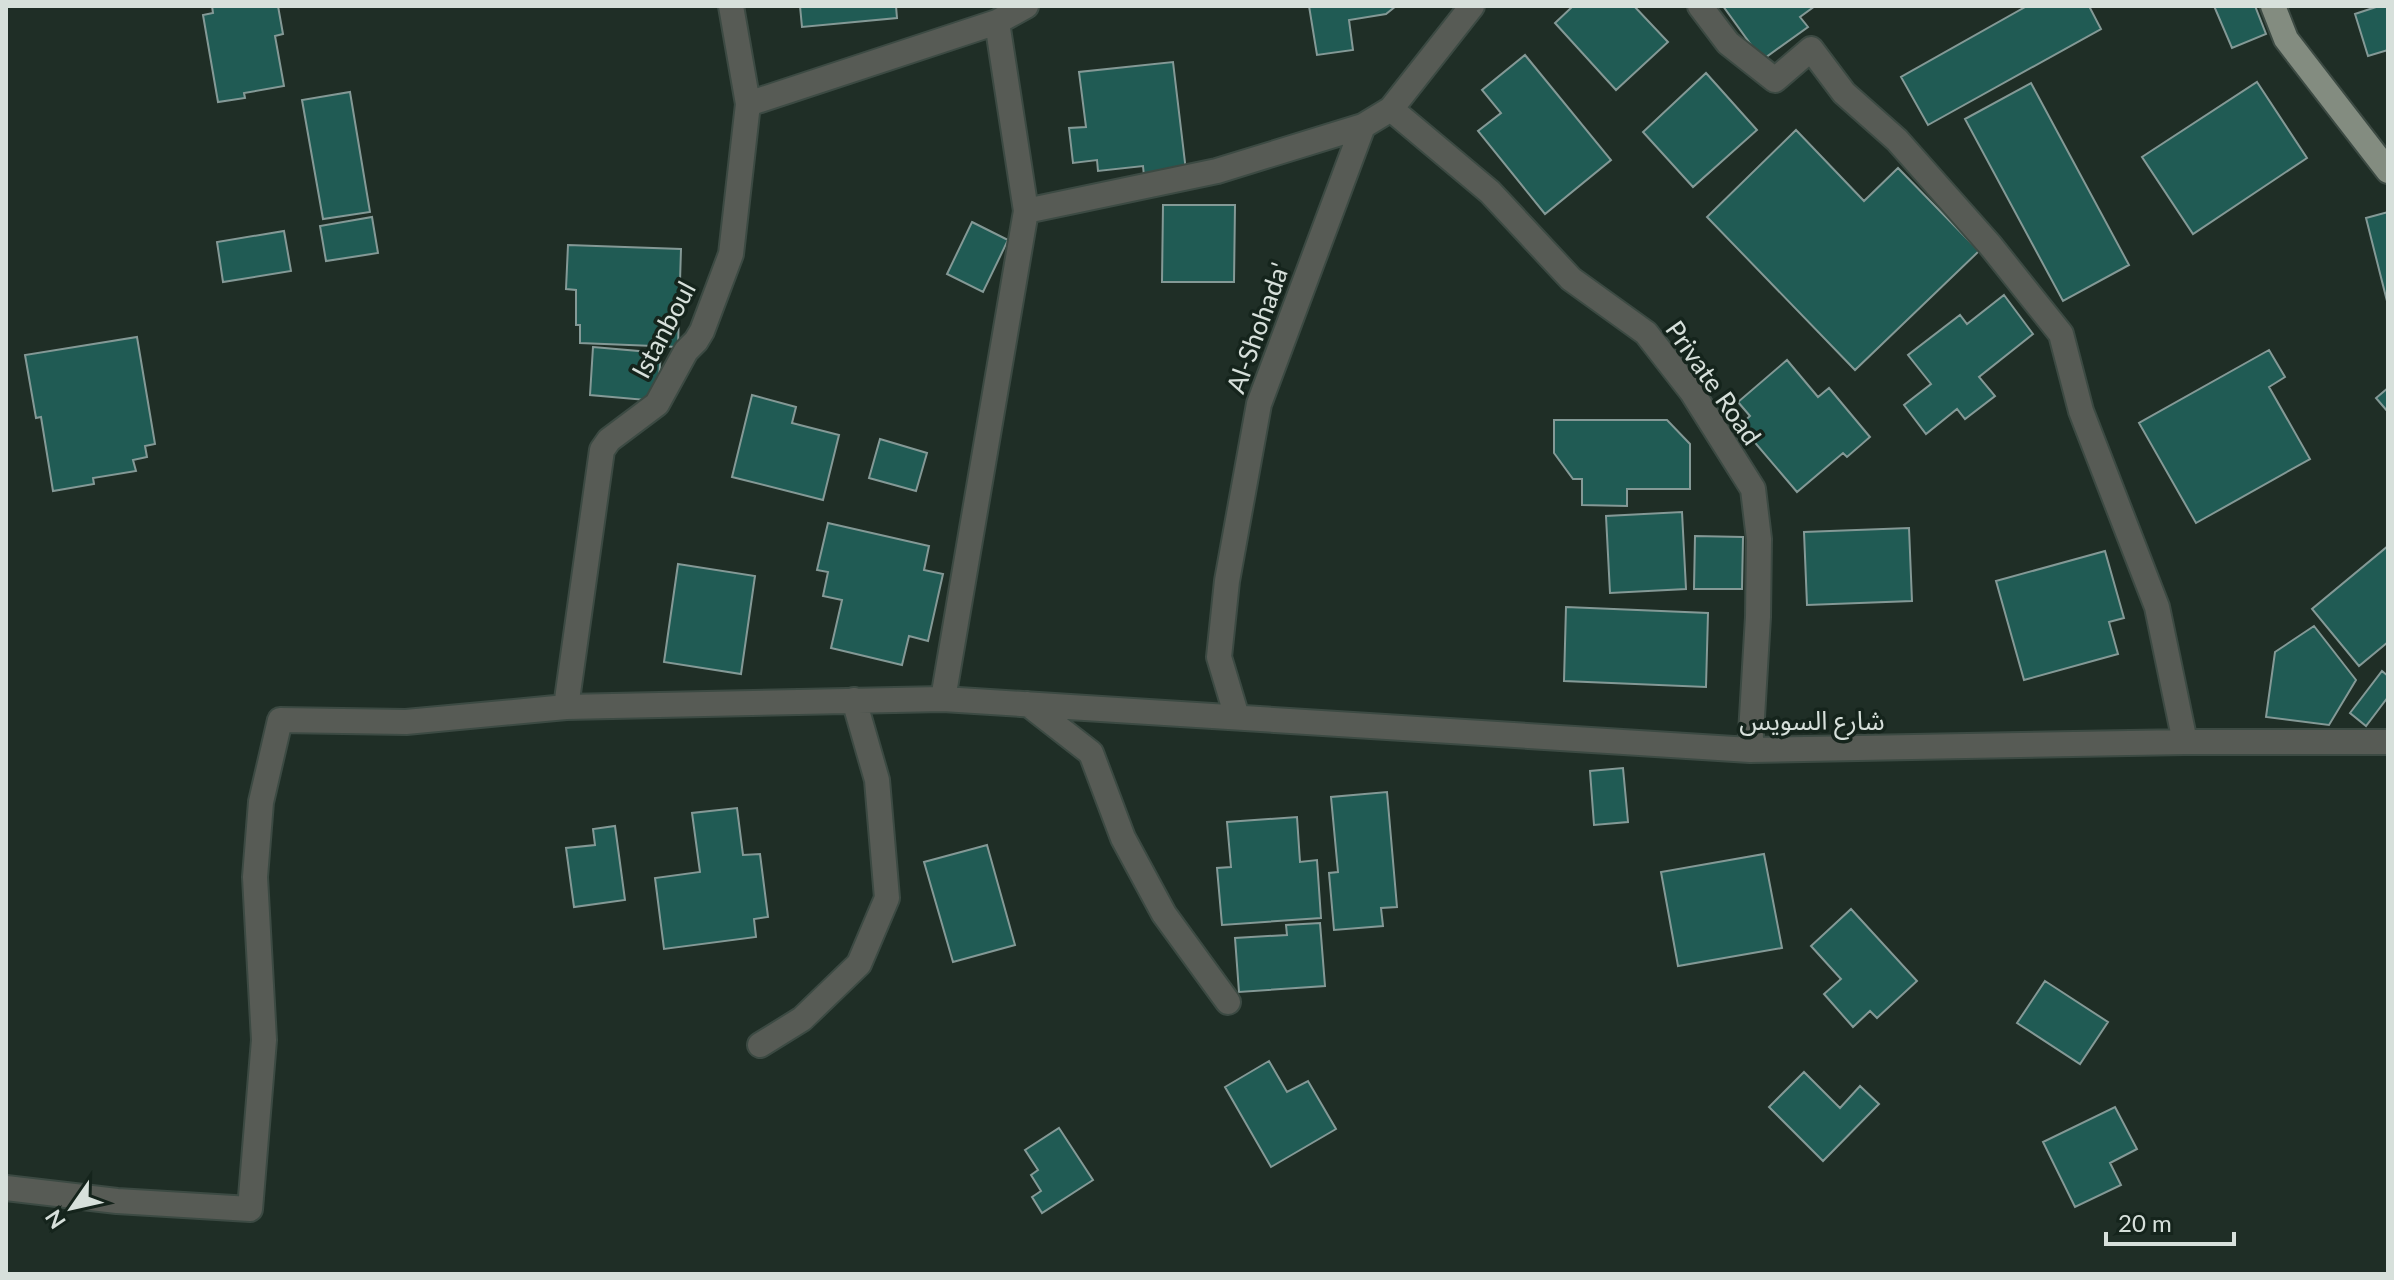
<svg xmlns="http://www.w3.org/2000/svg" width="2394" height="1280" font-family="Lato,'Noto Sans Arabic',sans-serif">
<style>
.building{fill:#205b54;stroke:#849996;stroke-width:2}
.lines{fill:none;stroke-linecap:round;stroke-linejoin:round}
.minor-casing{stroke:#3c4a43;stroke-width:28}
.major-casing{stroke:#3c4a43;stroke-width:28}
.minor{stroke:#575b55;stroke-width:24}
.major{stroke:#838c80;stroke-width:24}
.labels{text-anchor:middle;stroke-width:7;stroke-linejoin:round;paint-order:stroke}
.street-label{font-size:26px;fill:#d7e0db;stroke:#15241c}
</style>
<rect width="100%" height="100%" fill="#1f2e26"/>
<!-- building -->
<path class="building" d="M212,6H278L283,34L275,36L284,86L244,93L245,98L218,102L203,15L213,13Z
M800,6H896L897,18L802,27Z
M1309,6H1396L1386,14L1349,20L1353,50L1317,55Z
M1573,6H1634L1668,42L1616,90L1555,23Z
M1723,6H1815L1800,17L1808,27L1762,60Z
M2027,6H2089L2101,29L1928,125L1901,77Z
M2214,6H2255L2266,34L2232,48Z
M2379,6H2388V50L2368,56L2355,14Z
M1525,55L1611,160L1545,214L1478,131L1501,113L1482,90Z
M1173,62L1186,171L1144,176L1143,166L1098,171L1097,160L1073,163L1069,128L1086,127L1079,72Z
M1706,73L1757,130L1693,187L1643,132Z
M2257,82L2307,158L2193,234L2142,157Z
M2031,83L2129,265L2063,301L1965,119Z
M350,92L370,212L323,219L302,100Z
M1796,130L1864,201L1898,168L1979,251L1855,370L1707,217Z
M1163,205H1235L1234,282H1162Z
M2388,212V300L2387,301L2366,218Z
M372,217L378,253L326,261L320,226Z
M972,222L1008,240L983,292L947,274Z
M284,231L291,271L223,282L217,242Z
M568,245L681,249L678,347L580,343V325H576V290L566,289Z
M2004,295L2033,334L1979,377L1995,396L1965,419L1957,409L1926,434L1904,405L1931,384L1908,355L1960,315L1967,324Z
M137,337L155,444L145,446L147,457L133,460L136,471L93,478L94,484L53,491L41,417L36,418L25,355Z
M593,347L661,353L657,401L590,395Z
M2269,350L2285,377L2269,387L2310,459L2196,523L2139,423Z
M1787,360L1818,397L1829,388L1870,437L1847,457L1843,453L1797,492L1740,425L1750,416L1738,402Z
M2388,388V412L2376,398Z
M752,395L796,407L792,423L839,435L823,500L732,477Z
M1554,420H1667L1690,444V489H1627V506L1582,505V479H1573L1554,453Z
M880,439L927,453L916,491L869,478Z
M1682,512L1686,589L1610,593L1606,516Z
M828,523L929,546L924,570L943,574L928,641L909,636L902,665L831,648L842,600L823,596L828,572L817,570Z
M1909,528L1912,601L1807,605L1804,532Z
M1695,536L1743,537L1742,589H1694Z
M2388,546V642L2359,666L2312,609Z
M2105,551L2124,618L2109,622L2118,654L2024,680L1996,581Z
M678,564L755,576L741,674L664,662Z
M1566,607L1708,613L1706,687L1564,681Z
M2314,626L2356,680L2329,725L2266,717L2275,652Z
M2382,671L2388,676V697L2366,726L2350,713Z
M1623,768L1628,822L1594,825L1590,771Z
M1387,792L1397,907L1381,908L1383,926L1334,930L1329,873L1338,872L1331,797Z
M737,808L743,855L760,854L768,917L754,919L756,937L664,949L655,878L700,872L692,813Z
M1297,817L1300,862L1317,860L1321,918L1222,925L1217,868L1231,867L1227,822Z
M615,826L625,900L574,907L566,848L595,845L593,829Z
M987,845L1015,945L953,962L924,862Z
M1764,854L1782,948L1678,966L1661,872Z
M1851,909L1917,981L1877,1018L1870,1011L1853,1027L1824,994L1841,979L1811,946Z
M1320,923L1325,986L1239,992L1235,938L1287,935L1286,925Z
M2045,981L2108,1022L2080,1064L2017,1023Z
M1269,1061L1287,1092L1308,1081L1336,1129L1271,1167L1225,1087Z
M1804,1072L1840,1108L1860,1086L1879,1104L1823,1161L1769,1107Z
M2115,1107L2137,1149L2110,1163L2121,1185L2075,1207L2043,1142Z
M1059,1128L1093,1180L1042,1213L1032,1197L1041,1191L1031,1175L1038,1170L1025,1150Z"/>
<g class="lines">
<defs>
<path id="minor" d="M731,6L748,104
M1700,6L1728,43L1775,80L1811,49L1844,93L1897,140L1990,245L2061,334L2081,411L2157,607L2185,742
M1391,109L1490,192L1571,279L1646,333L1692,392L1753,489L1759,539L1758,617L1750,750
M1026,211L1217,171L1363,126
M943,699L1026,211L997,22
M1028,704L1091,753L1123,838L1164,914L1228,1002
M566,707L602,450L609,440L657,404L686,351L696,341L702,331L731,254L748,104L997,22L1026,6
M1237,717L1219,657L1227,581L1259,404L1363,126L1391,109L1472,6
M760,1045L802,1019L859,964L887,898L877,780L854,700
M6,1188L117,1201L250,1209L264,1040L255,877L261,802L280,720L406,722L566,707L943,699L1750,750L2185,742H2388"/>
<path id="major" d="M2273,6L2286,39L2388,171"/>
</defs>
<!-- minor casing -->
<use href="#minor" class="minor-casing"/>
<!-- major casing -->
<use href="#major" class="major-casing"/>
<!-- minor -->
<use href="#minor" class="minor"/>
<!-- major -->
<use href="#major" class="major"/>
</g>
<g class="labels">
<!-- street labels -->
<g class="street-label">
<text transform="translate(1258 328) rotate(-70)" y="9">Al-Shohada'</text>
<text transform="translate(664 330) rotate(-62)" y="9">Istanboul</text>
<text transform="translate(1713 383) rotate(55)" y="9">Private Road</text>
<text x="1812" y="730">شارع السويس</text>
</g>
</g>
<!-- border -->
<rect width="2394" height="1280" fill="none" stroke="#d7e0db" stroke-width="16"/>
<!-- north arrow -->
<g transform="translate(72 1208) rotate(236)" stroke="#15241c" stroke-width="6" paint-order="stroke">
<path d="M0-6L14 30L0 20L-14 30Z" fill="#d7e0db"/>
<text y="-12" font-size="22" font-weight="bold" text-anchor="middle" fill="#d7e0db">N</text>
</g>
<!-- scale -->
<path d="M2106 1232v12h128v-12" fill="none" stroke="#d7e0db" stroke-width="4"/>
<text x="2118" y="1232" font-size="24" fill="#d7e0db" stroke="#15241c" stroke-width="6" paint-order="stroke">20 m</text>
</svg>
